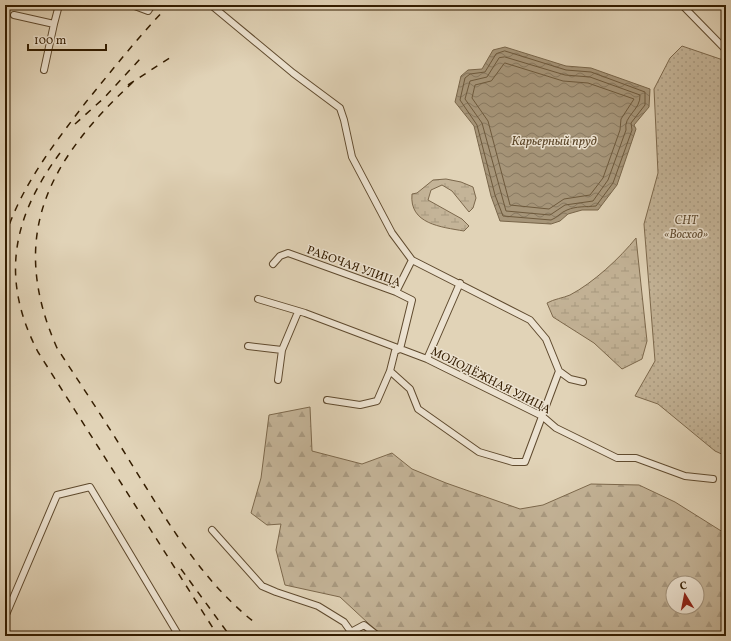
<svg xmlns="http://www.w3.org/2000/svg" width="731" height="641" font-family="Vollkorn,serif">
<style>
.grass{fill:url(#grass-dots);stroke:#7c684c}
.forest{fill:url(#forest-firs);stroke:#7c684c;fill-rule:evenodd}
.wetland{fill:url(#wetland-marsh);stroke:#7c684c}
.water{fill:url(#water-waves);stroke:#786549}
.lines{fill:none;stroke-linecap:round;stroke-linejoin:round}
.shore{stroke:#6d593c;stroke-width:1}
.street-casing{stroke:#5f4a2e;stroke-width:8}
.street{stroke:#ece2d0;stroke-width:6}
.rail{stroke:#341d00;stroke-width:1.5;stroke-dasharray:7 7;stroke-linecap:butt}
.labels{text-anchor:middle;stroke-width:3;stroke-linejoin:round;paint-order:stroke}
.park-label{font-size:12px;font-style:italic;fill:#5f4a2e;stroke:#ece2d0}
.street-label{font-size:12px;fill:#341d00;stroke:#ece2d0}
.water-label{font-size:13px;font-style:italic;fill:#5c472a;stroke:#ece2d0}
</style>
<defs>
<pattern id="grass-dots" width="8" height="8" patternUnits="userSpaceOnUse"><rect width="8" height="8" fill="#c4b498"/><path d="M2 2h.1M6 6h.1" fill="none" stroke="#a99a81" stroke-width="1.8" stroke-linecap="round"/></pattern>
<pattern id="forest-firs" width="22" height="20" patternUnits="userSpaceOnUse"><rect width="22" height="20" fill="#c4b498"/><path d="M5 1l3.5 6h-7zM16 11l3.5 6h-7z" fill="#a99a81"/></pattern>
<pattern id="wetland-marsh" width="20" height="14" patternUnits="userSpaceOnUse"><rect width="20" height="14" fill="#c4b498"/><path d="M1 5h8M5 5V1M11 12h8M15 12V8" fill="none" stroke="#a99a81"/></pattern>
<pattern id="water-waves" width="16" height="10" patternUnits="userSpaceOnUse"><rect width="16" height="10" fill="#a69579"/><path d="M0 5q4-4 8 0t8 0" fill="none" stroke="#887961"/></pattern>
</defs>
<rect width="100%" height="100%" fill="#e1d3b7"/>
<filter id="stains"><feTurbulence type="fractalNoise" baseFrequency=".005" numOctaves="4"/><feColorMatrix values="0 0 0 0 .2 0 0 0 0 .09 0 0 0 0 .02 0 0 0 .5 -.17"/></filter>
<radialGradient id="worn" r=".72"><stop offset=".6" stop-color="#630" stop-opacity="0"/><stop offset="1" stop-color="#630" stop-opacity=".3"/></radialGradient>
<!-- grass -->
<path class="grass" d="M682,46L726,61V456L715,451L658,404L635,396L655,361L644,224L658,173L654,89L670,58Z"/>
<!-- forest -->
<path class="forest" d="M310,407L312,451L362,464L392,453L412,469L446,483L520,509L543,505L591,484L639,485L675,502L726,534V636H382L340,597L285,585L276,550L281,524L267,525L251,513L261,478L269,415ZM673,583H697V607H673Z"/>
<!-- wetland -->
<path class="wetland" d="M446,179L461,182L473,187L476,198L473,208L469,212L452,191L442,185L431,190L428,200L462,219L469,226L464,231C441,227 409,224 412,194L417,193L433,180Z
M636,238L647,341L642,359L622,369L594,343L553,317L547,303C554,299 563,298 570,295C593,283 620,258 636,238Z"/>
<!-- water -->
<path class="water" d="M505,47L566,66L591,68L650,89L649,107L634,125L636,129L617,185L598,210H582L568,214L560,221L551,224L500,221L491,196L474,126L455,102L461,76L468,70L482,69L493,50Z"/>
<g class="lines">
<!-- shore -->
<path class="shore" d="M505,51L566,70L591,72L645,92V105L631,123L632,130L613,183L596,206C586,207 576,206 567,210C561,212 557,218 551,220L503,216L495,195L477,125L460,100L465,78L470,74L485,72L496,54Z
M505,57L565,75L590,77L640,95C641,110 623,116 626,130L608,180L593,201L565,205L550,215L506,211L482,123L465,99L470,81L487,77L499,58Z
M505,63L563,81L588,83L634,99L621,119L620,130L603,178L590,195L564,199L549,209L510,205L488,121L472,98L475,85L491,81Z"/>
<defs>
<path id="street" d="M132,5L148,11L152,5
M211,5L293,73L340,108L344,120L352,157L392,233L412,260L530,320L546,339L559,371L570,379L583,382
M682,5L726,50
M14,15L54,24L59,5
M44,70L54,24
M273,264L280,256L288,253L396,292L412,300L400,349L395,351L390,371L377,401L360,405L327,400
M396,292L412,260
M258,299L305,313L427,359L542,416L556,428L617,458H636L685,476L713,479
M248,346L282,350
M427,359L460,283
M390,371L410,389L418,409L479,452L513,462H525L559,371
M278,380L282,350L298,312
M212,530L262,586L276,592L318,606L344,622L354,636
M5,617L57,495L90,487L179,636
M351,632L364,625L378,636"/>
</defs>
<!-- street casing -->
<use href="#street" class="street-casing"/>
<!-- street -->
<use href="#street" class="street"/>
<!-- rail -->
<path class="rail" d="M133,82C49,160 7,235 57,348C81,385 106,422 129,460C166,519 200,579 254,622
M128,85L171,57
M75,124L104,98L140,59
M60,153C12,218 0,279 38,352L218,636
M5,237C21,186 54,144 86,102C113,69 139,36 169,5
M181,569L230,636"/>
</g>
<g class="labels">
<!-- park labels -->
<g class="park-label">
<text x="686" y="224">СНТ<tspan x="686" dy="14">«Восход»</tspan></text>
</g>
<!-- street labels -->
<g class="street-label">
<text transform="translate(354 266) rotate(20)" y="4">РАБОЧАЯ УЛИЦА</text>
<text transform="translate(491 380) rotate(27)" y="4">МОЛОДЁЖНАЯ УЛИЦА</text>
</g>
<!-- water labels -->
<g class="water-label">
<text x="554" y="145">Карьерный пруд</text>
</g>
</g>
<!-- margin -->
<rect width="731" height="641" fill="none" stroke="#e1d3b7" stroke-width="20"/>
<rect x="6" y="6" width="719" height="629" fill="none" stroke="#341d00" stroke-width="2"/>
<rect x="10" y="10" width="711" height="621" fill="none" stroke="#341d00"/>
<!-- north arrow -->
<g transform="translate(685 595) rotate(350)"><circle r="19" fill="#ece2d0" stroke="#a2937d"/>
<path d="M0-3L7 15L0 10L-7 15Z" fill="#8f2418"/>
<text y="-6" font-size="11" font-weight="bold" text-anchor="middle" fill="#341d00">С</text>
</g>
<!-- scale -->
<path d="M28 44v6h78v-6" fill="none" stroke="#341d00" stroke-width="2"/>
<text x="34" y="44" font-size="12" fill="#341d00" stroke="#ece2d0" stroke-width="3" paint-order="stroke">100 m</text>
<rect width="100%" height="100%" filter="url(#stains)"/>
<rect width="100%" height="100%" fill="url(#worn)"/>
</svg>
